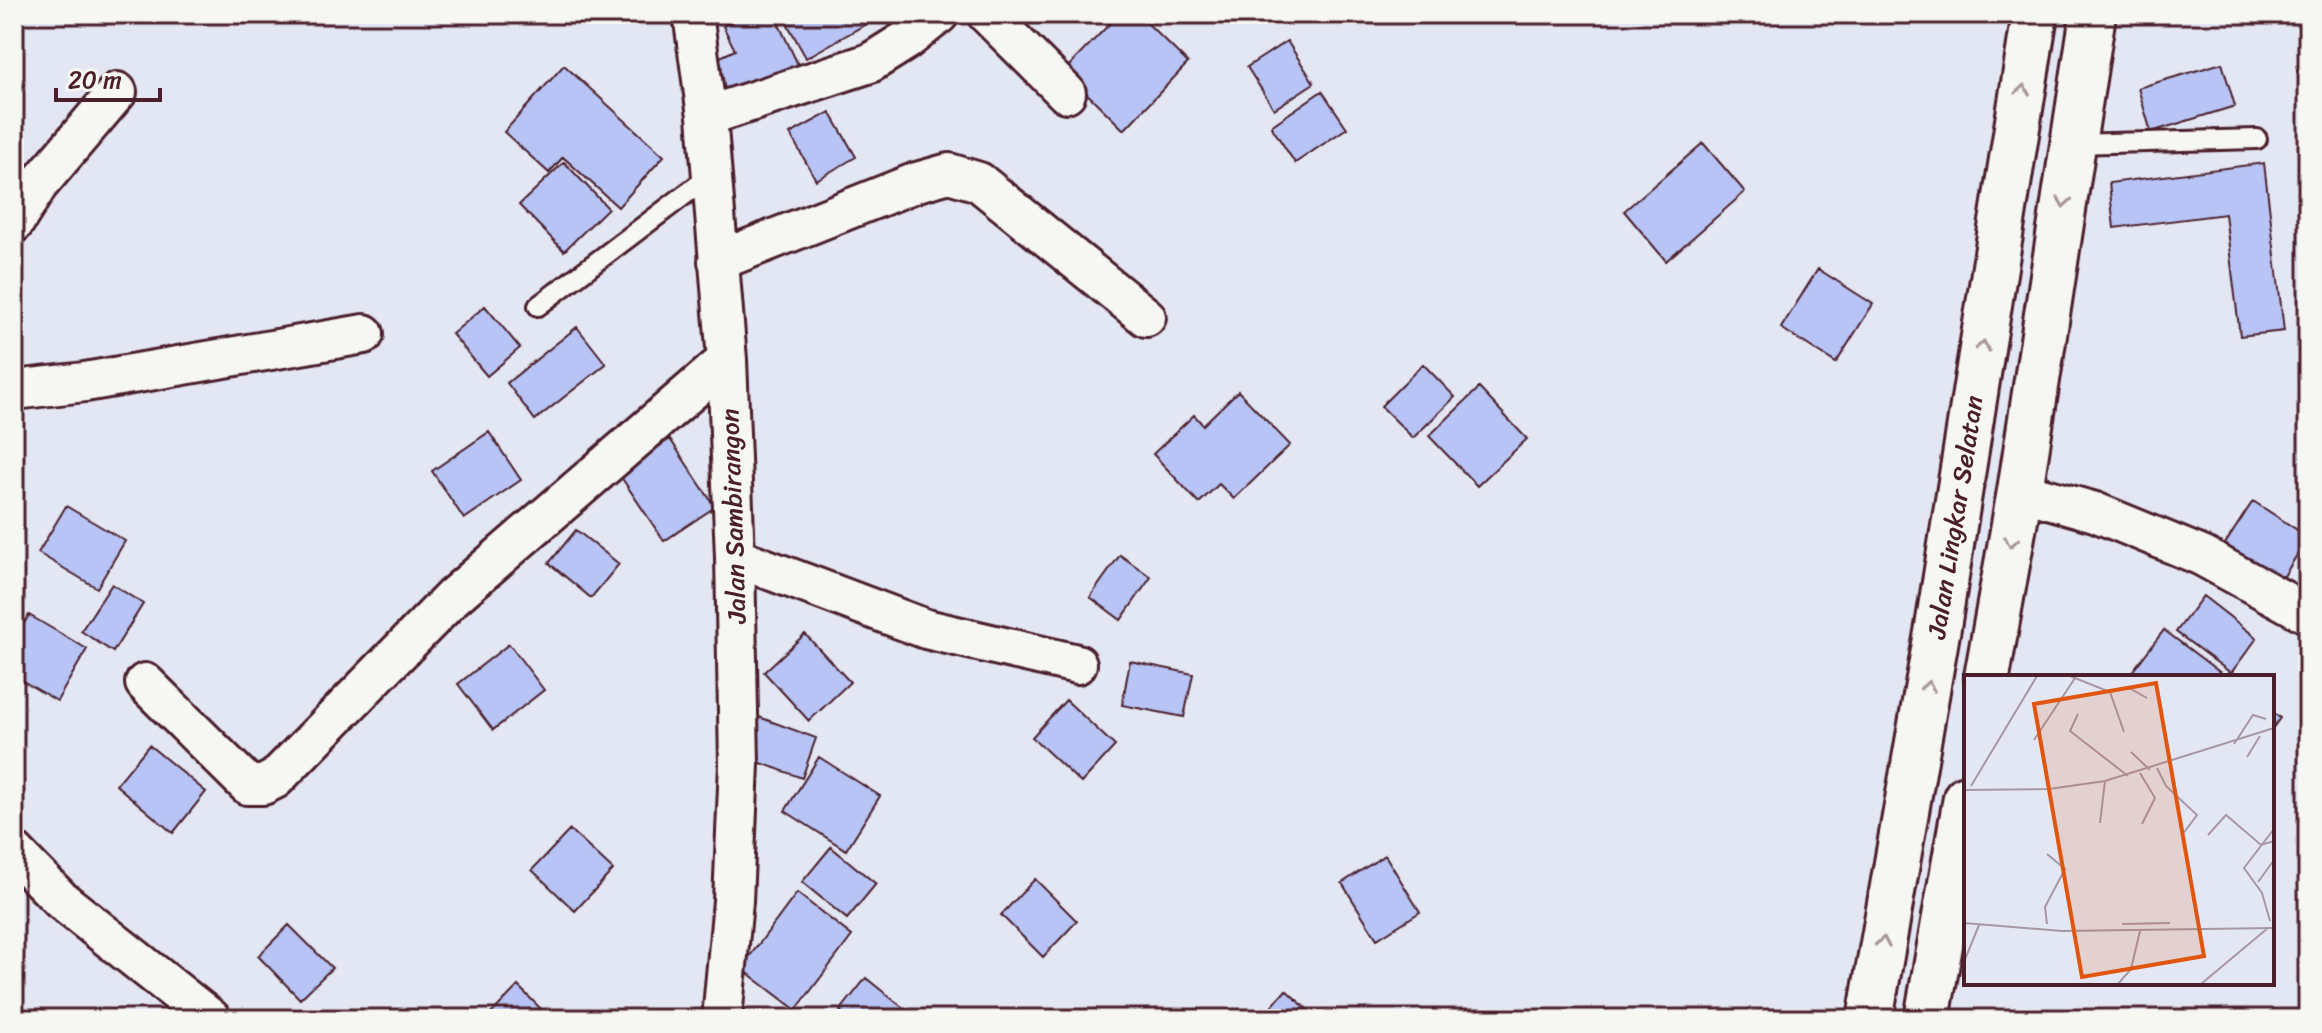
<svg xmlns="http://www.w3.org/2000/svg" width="2322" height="1033" font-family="Sriracha,sans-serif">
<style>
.building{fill:#b7c4f5;stroke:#4a1f2b;stroke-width:2}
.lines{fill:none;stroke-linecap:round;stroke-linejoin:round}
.lane-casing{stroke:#4a1f2b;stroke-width:24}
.street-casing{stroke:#4a1f2b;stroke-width:44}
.highway-casing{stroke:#4a1f2b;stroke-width:50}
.lane{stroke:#f6f6f2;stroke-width:18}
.street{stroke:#f6f6f2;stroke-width:38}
.highway{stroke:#f6f6f2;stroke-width:44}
.oneway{stroke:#a99598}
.labels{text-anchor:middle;stroke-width:8;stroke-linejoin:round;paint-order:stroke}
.street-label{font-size:26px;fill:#4a1f2b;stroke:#f6f6f2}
.inset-road{fill:none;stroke:#a697a3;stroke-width:2}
.view{fill:#e0560e;fill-opacity:0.15;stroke:#e0560e;stroke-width:4}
.inset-edge{fill:none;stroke:#4a1f2b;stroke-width:4}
</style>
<rect width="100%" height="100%" fill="#e3e7f3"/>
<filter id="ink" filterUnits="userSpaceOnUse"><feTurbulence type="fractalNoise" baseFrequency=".0125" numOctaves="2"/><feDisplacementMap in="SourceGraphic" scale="16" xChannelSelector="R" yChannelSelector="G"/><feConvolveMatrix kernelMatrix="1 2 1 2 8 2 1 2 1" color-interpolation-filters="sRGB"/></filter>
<g filter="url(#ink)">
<!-- building -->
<path class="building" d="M747,14H774L802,73L732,107L710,62L735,50L723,26Z
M782,14H861L866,24L806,58Z
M1119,14H1138L1188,63L1124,130L1064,71Z
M1287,41L1314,83L1274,109L1247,67Z
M2222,63L2235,106L2151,132L2138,88Z
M564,65L664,156L618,207L563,157L549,173L504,132Z
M1322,91L1347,128L1295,163L1271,126Z
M830,112L856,157L816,180L790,134Z
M1703,143L1745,192L1666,261L1624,211Z
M564,162L608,208L564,251L519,205Z
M2264,163L2284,331L2240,336L2225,214L2114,228L2109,183Z
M1818,269L1873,304L1836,363L1781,328Z
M485,306L520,348L487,376L452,334Z
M577,327L606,364L535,420L507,383Z
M1423,364L1455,397L1413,438L1381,406Z
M1479,388L1527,439L1477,486L1429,436Z
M1238,391L1290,445L1234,499L1219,484L1199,503L1153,454L1194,415L1203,425Z
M489,432L521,480L464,519L432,471Z
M670,439L715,507L664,541L619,474Z
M2253,501L2308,537L2281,581L2225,544Z
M66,506L125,541L97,588L38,553Z
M576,530L619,564L591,598L549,563Z
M1120,555L1151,577L1121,620L1090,597Z
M112,584L143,604L113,652L81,631Z
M2203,596L2257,638L2231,673L2176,632Z
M29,615L87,649L57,701L14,676V640Z
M2164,630L2226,677H2128Z
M805,634L850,682L809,721L764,672Z
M509,644L544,690L493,730L458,684Z
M1130,661L1193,674L1184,717L1122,705Z
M1066,700L1115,746L1081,783L1032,737Z
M2272,712L2280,718L2272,729Z
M759,717L816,738L802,778L745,757Z
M149,745L206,792L173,833L116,785Z
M819,757L880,796L846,850L785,811Z
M570,830L613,870L575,911L532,870Z
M831,847L876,884L847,919L802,882Z
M1385,855L1420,912L1377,939L1342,883Z
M1035,879L1077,921L1043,957L1001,915Z
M797,893L852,936L796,1010L741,968Z
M289,925L332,968L300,999L258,956Z
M866,978L917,1019H850L840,1011Z
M518,986L551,1019H486Z
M1286,990L1318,1019H1261Z"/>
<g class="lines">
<defs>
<path id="lane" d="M2073,144L2257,139
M538,306L711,175"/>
<path id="street" d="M693,14L707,116L727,360L735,557L739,764L733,901L722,1019
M987,14L1066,93
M707,116L870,63L905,41L939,14
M14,223L38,185L117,92
M718,261L917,182L949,173L979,182L1146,317
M14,390L85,382L364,334
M2020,491L2095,512L2202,556L2308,614
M735,557L926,629L1077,664
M145,683L248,785H263L275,779L453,597L727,360
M14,852L61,900L211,1019"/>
<path id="highway" d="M1987,677L2020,491L2093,14
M1870,1019L1938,627L2035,14
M1927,1019L1966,798"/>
</defs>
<!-- lane casing -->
<use href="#lane" class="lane-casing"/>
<!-- street casing -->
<use href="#street" class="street-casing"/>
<!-- highway casing -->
<use href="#highway" class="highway-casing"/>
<!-- lane -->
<use href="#lane" class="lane"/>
<!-- street -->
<use href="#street" class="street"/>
<!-- highway -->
<use href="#highway" class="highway"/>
</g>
<!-- one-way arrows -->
<defs><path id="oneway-chevron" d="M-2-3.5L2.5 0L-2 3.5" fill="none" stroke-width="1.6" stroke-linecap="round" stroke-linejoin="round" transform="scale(2)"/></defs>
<g class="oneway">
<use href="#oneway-chevron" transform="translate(2023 90) rotate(-81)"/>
<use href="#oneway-chevron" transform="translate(2064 202) rotate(99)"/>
<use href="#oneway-chevron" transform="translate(1983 346) rotate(-81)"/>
<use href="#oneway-chevron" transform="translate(2011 542) rotate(100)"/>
<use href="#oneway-chevron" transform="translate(1928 686) rotate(-80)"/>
<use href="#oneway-chevron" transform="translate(1883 942) rotate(-80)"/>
</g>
</g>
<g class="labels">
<!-- street labels -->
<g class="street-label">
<text transform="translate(733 516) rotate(-92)" y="9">Jalan Sambirangon</text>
<text transform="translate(1955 517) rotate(-81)" y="9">Jalan Lingkar Selatan</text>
</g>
</g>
<!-- overview -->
<g transform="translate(1964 675)">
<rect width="310" height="310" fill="#e3e7f3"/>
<path class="inset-road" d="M106,1L146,17L160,57M146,17L165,13L183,23M114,39L106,56L164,101M70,65L111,3M270,69L289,40L302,44M167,77L186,95M283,82L296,61M193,93L202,111L233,140L218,160M176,98L191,123L178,149M7,111L73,1M0,115L85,114L141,106L310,53M136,148L141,106M244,160L262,140L297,170L310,166M83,179L101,194L81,232L83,249M294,207L310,185M306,246L298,218L280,193L310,154M0,248L98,256L310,253M158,249L206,248M0,287L15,250M154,309L167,294L176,256M237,309L304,253"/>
<path class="view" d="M192,8L240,281L118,302L70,29Z"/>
<rect width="310" height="310" class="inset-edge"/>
</g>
<!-- margin -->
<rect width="2322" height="1033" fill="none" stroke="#f6f6f2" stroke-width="48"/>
<rect x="24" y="24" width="2274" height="985" fill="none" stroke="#4a1f2b" stroke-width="3" filter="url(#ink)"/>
<!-- scale -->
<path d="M56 88v12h104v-12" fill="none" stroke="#4a1f2b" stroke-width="4"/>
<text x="68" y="88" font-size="24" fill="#4a1f2b" stroke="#f6f6f2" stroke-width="6" paint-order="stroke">20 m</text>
</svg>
